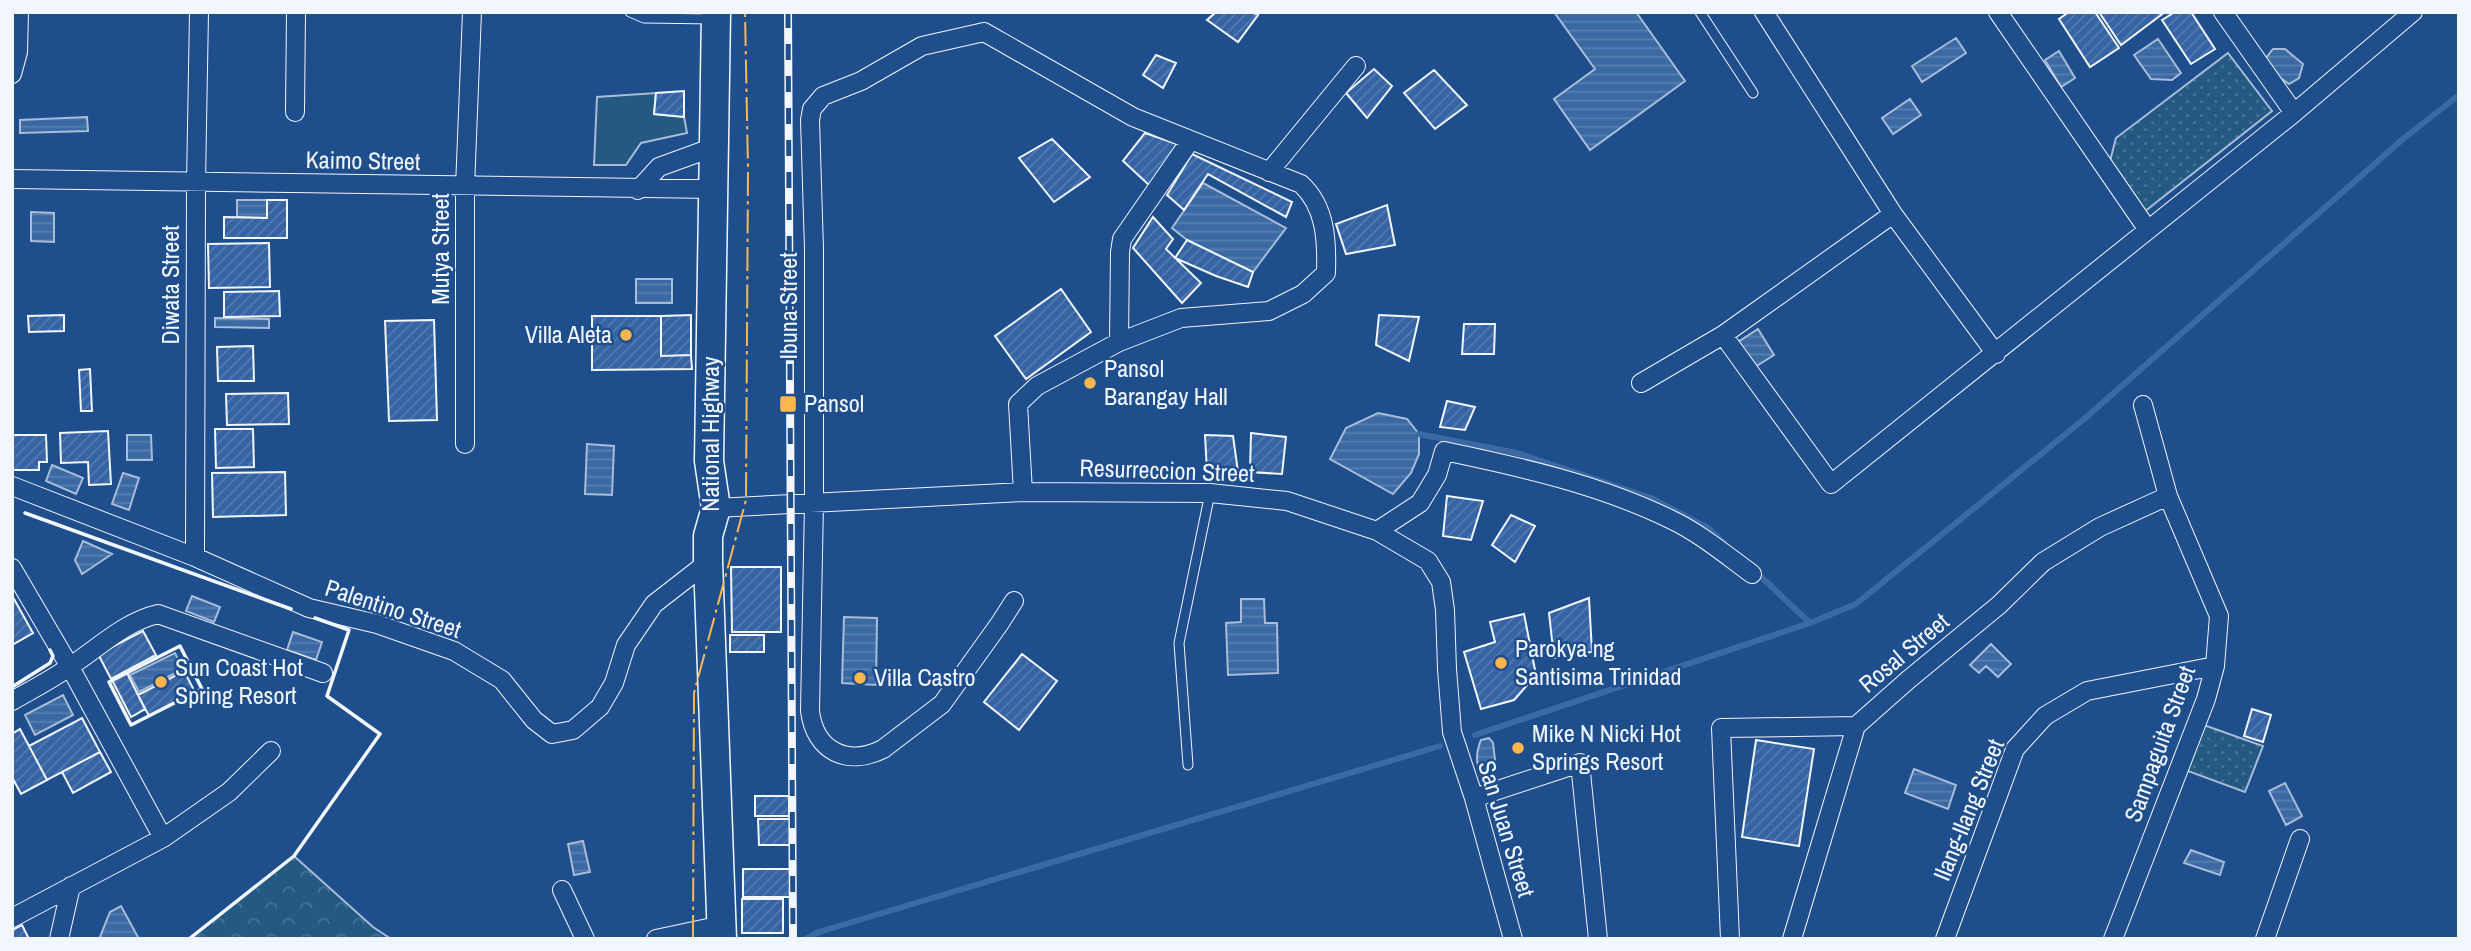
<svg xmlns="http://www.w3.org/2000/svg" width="2471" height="951" font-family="'Archivo Narrow',sans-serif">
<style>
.grass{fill:url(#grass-dots);stroke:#a8bbd7;stroke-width:2}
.forest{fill:url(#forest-crowns);stroke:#a8bbd7;stroke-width:2}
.park{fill:#245a82;stroke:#a8bbd7;stroke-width:2}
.water{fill:url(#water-rules);stroke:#a8bbd7;stroke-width:2}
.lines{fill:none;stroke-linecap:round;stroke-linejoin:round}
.stream{stroke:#3b69a3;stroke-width:6}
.building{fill:url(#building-hatch);stroke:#f2f6ff;stroke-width:2}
.lane-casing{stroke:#f2f6ff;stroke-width:11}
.street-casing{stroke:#f2f6ff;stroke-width:20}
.primary-casing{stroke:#f2f6ff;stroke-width:31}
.lane{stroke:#1f4e8c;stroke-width:9}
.street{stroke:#1f4e8c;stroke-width:18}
.primary{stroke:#1f4e8c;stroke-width:28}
.rail-casing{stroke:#f2f6ff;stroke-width:8}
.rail{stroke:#1f4e8c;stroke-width:5;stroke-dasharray:16;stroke-linecap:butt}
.wall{stroke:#f2f6ff;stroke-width:3.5}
.power{stroke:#ffb74d;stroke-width:2;stroke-dasharray:24 5 3.5 5;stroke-linecap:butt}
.poi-dot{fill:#ffb74d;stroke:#1f4e8c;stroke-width:2.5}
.labels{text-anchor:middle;stroke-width:5;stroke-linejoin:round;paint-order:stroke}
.street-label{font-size:24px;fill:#f2f6ff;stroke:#1f4e8c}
.poi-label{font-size:24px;fill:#f2f6ff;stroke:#1f4e8c;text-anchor:start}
</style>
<defs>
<pattern id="grass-dots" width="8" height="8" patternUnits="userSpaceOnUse" patternTransform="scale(1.75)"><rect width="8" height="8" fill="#245a82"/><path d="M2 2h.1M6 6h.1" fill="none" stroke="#447295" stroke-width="1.8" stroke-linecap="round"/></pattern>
<pattern id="forest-crowns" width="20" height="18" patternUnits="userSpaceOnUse" patternTransform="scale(1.75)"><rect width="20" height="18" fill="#245a82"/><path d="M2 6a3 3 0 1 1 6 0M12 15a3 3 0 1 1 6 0" fill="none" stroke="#447295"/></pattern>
<pattern id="water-rules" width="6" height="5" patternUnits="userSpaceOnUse" patternTransform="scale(1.75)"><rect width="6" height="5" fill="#3b69a3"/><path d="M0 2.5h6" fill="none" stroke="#587fb1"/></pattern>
<pattern id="building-hatch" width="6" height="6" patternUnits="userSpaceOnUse" patternTransform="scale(1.75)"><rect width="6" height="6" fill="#3563a3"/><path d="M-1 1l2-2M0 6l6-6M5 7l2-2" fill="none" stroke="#537ab1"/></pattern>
</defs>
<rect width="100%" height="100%" fill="#1f4e8c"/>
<!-- grass -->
<path class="grass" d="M2228,53L2272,111L2144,212L2110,161L2116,138Z
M2201,724L2263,746L2245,792L2185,770Z"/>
<!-- forest -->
<path class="forest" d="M294,856L373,927L391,939H189Z"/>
<!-- park -->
<path class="park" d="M656,93L654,114L684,117L687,133L641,143L626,165H594L597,97Z"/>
<!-- water -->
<path class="water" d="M1554,12H1636L1685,81L1590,150L1554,99L1595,69Z
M1956,38L1966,53L1922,82L1912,66Z
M2158,39L2181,73L2172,80L2151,79L2134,55Z
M2273,49H2285L2303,64L2299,78L2289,84L2270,71L2266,58Z
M2059,51L2075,78L2061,87L2045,60Z
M1910,99L1921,115L1893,134L1882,118Z
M87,117L88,131L20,133V120Z
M1203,183L1286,228L1253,272L1187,240L1172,228Z
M237,200H267V218L237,217Z
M31,212L54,213V242L31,241Z
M636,279H672V303H636Z
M215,318L269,319V328L215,327Z
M1758,329L1774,355L1752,369L1735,344Z
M1378,413L1407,419L1419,434V454L1411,473L1393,494L1330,459L1346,428Z
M127,435H151L152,460H127Z
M587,444L614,446L612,495L585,494Z
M52,465L83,478L76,494L46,481Z
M123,473L139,478L129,510L112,504Z
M83,541L112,554L82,574L75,560Z
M192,596L220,607L214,622L186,611Z
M1241,599H1264L1265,623H1277L1278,673L1228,675L1226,623L1241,622Z
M844,617L877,618L876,685L842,683Z
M293,632L322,642L316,660L287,650Z
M1991,644L2011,664L1998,677L1986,666L1979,673L1970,665Z
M175,653L183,669L139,692L130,675Z
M63,695L73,715L35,735L25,715Z
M1489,738L1493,743L1496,768L1491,775H1481C1475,763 1476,752 1481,740Z
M1914,769L1956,785L1948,809L1905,793Z
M2285,783L2302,816L2286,825L2269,791Z
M583,841L590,872L574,875L568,844Z
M2191,850L2224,862L2220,875L2184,863Z
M121,906L139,939H105L100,937L110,912Z"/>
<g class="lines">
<!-- stream -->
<path class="stream" d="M1419,434L1517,453L1651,498L1708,528L1724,543
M1756,572L1810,623
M1475,735L1810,623L1856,604L2083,420L2403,139L2459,95
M806,939L819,932L1440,746"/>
</g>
<!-- building -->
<path class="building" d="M1216,12H1252L1258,15L1238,42L1207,20Z
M2069,12H2095L2119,48L2090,67L2059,19Z
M2099,12H2165L2121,45Z
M2175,12H2191L2215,49L2191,64L2162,20Z
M1156,55L1176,63L1163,88L1143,75Z
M1374,69L1392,86L1367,118L1346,93Z
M1434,70L1467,105L1435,129L1404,93Z
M684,91V117L654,114L656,93Z
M1145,133L1180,145L1149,185L1123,161Z
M1052,139L1090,177L1054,202L1019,158Z
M1192,154L1292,202L1286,217L1208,174L1184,210L1167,195Z
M267,200H287V238H224V217L267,218Z
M1387,205L1395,245L1346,254L1336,224Z
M1153,217L1173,239L1166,249L1201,283L1182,303L1133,248Z
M1187,240L1253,272L1248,287L1216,276L1175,258Z
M269,243L270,287L209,288L208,244Z
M1061,289L1091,332L1026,379L995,336Z
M279,291L280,316L224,317V292Z
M64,315V331L29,332L28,316Z
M691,315V355L661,356V316Z
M1379,315L1419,317L1409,361L1376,345Z
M592,316H661V356L691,355L692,369L592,370Z
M434,320L437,420L389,421L385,321Z
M1464,324H1495L1494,354H1462Z
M253,346L254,381H218L217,347Z
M90,369L92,411H81L79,370Z
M288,393L289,424L227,425L226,394Z
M1447,401L1475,407L1465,430L1440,427Z
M215,429H253L254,467L216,468Z
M108,431L111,484L89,485L88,462L61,463L60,433Z
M1251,433L1286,437L1282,474L1250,472Z
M13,435H46L47,462H39V470H13Z
M1205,435L1233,436L1238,472H1207Z
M285,472L286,515L213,517L212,473Z
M1447,496L1483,501L1471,540L1443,536Z
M1511,515L1535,526L1515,562L1492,545Z
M731,567H781V632H732Z
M1589,598L1592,652L1554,658L1549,613Z
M14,599L33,633L12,645V600Z
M1524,614L1536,675L1514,700L1481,709L1464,652L1495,642L1490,622Z
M143,631L156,655L111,679L98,654Z
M730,635H764V652H730Z
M1022,654L1057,681L1019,730L984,702Z
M184,671L195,692L149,716L138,695Z
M127,673L145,709L131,717L112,680Z
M2252,709L2271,715L2263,742L2244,736Z
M82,718L100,752L47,780L29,746Z
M20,729L47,780L21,794L12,777V734Z
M1756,740L1814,749L1799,846L1742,837Z
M100,752L111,772L73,793L62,772Z
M755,796H789V816H755Z
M758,819H792V845H759Z
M743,869H790V897H743Z
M742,899H783V933H742Z
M22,925L29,939H12V930Z"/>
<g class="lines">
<defs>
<path id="lane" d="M630,12L644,18L714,19
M1700,12L1753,93
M1188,765L1179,643L1210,493"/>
<path id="street" d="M1764,12L1893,214L1996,354
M1998,12L2148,230
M2223,12L2294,113
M12,74L18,52L19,12
M295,112L296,12
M1269,172L1356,66
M12,179L713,189
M638,190L659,167L714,147
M1723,335L1831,484L2294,113L2413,12
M1641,383L1723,335L1893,214
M465,444V187L472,12
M12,486L195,557L309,608L377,624L454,651L502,680L534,720L552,734L573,730L600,707L614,683L626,645L654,604L708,562
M1023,492L1018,404L1037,386L1119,342L1120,252L1122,239L1190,141
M716,508L1023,492L1210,493L1287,501L1377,531L1428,561L1441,582L1445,610L1447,669L1452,732L1474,798L1513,939
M1377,531L1420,503L1437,475L1444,451C1521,467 1601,485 1672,520C1701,534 1726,555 1752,574
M195,557L196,183L199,12
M12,568L70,667L163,838
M1014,601L1000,623L942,704L883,749C847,767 815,751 810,711L814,503V249L810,120L812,109L823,96L861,81L922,46L984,32L1133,117L1301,184C1326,207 1327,241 1326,273L1303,294L1269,311L1181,318L1119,342
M12,701C31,690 51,680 69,667C97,649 124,622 158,614L323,673
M1474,798L1580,763L1598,939
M562,890L585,939
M12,918L163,838L229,792L271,751
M59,939L71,886
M656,939L722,925
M1730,939L1721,728L1856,726
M1792,939L1856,726L1908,680L1999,605L2043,562L2100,527L2168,496
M1945,939L2015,749L2045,716L2087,691L2215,666
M2113,939L2206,699L2215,666L2219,616L2168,496L2143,405
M2265,939L2300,839"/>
<path id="primary" d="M716,12L709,461L716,508L708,536V562L722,939"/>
</defs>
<!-- lane casing -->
<use href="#lane" class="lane-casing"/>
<!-- street casing -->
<use href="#street" class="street-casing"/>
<!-- primary casing -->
<use href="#primary" class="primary-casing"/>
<!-- lane -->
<use href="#lane" class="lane"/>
<!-- street -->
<use href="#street" class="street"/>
<!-- primary -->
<use href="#primary" class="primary"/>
<defs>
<path id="rail" d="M788,12L793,939"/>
</defs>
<!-- rail casing -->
<use href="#rail" class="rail-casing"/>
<!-- rail -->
<use href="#rail" class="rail"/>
<!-- wall -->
<path class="wall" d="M25,513L291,609
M180,646L202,689L131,725L109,682Z
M12,687L50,663L53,656L50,650
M189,939L294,856L380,734L327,696L349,630L315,618"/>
<!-- power -->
<path class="power" d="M693,939L694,693L746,500L748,169L745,12"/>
</g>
<!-- markers -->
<g class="poi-dot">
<circle cx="626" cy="335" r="7"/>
<circle cx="1090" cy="383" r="7"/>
<rect x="779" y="395" width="18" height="18" rx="3.5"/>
<circle cx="1501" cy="663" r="7"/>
<circle cx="860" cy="678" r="7"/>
<circle cx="161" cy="682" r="7"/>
<circle cx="1518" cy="748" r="7"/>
</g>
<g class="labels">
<!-- street labels -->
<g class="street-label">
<text transform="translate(363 161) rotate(1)" y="8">Kaimo Street</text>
<text transform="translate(441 249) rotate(-90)" y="8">Mutya Street</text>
<text transform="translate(171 285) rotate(-90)" y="8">Diwata Street</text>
<text transform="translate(789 306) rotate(-90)" y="8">Ibuna Street</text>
<text transform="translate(711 434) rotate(-90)" y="8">National Highway</text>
<text transform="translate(1167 471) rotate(2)" y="8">Resurreccion Street</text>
<text transform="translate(393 609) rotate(18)" y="8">Palentino Street</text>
<text transform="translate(1904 653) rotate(-40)" y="8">Rosal Street</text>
<text transform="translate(2160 744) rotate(-70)" y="8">Sampaguita Street</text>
<text transform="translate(1969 810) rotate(-68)" y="8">Ilang-Ilang Street</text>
<text transform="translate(1506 829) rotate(73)" y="8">San Juan Street</text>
</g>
<!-- poi labels -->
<g class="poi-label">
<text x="612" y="343" text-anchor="end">Villa Aleta</text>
<text x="1104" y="377">Pansol<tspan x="1104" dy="28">Barangay Hall</tspan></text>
<text x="804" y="412">Pansol</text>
<text x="1515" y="657">Parokya ng<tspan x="1515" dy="28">Santisima Trinidad</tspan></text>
<text x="175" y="676">Sun Coast Hot<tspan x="175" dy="28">Spring Resort</tspan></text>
<text x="874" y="686">Villa Castro</text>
<text x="1532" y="742">Mike N Nicki Hot<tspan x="1532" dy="28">Springs Resort</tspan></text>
</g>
</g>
<!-- border -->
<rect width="2471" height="951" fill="none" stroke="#f2f6ff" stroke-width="28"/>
</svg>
